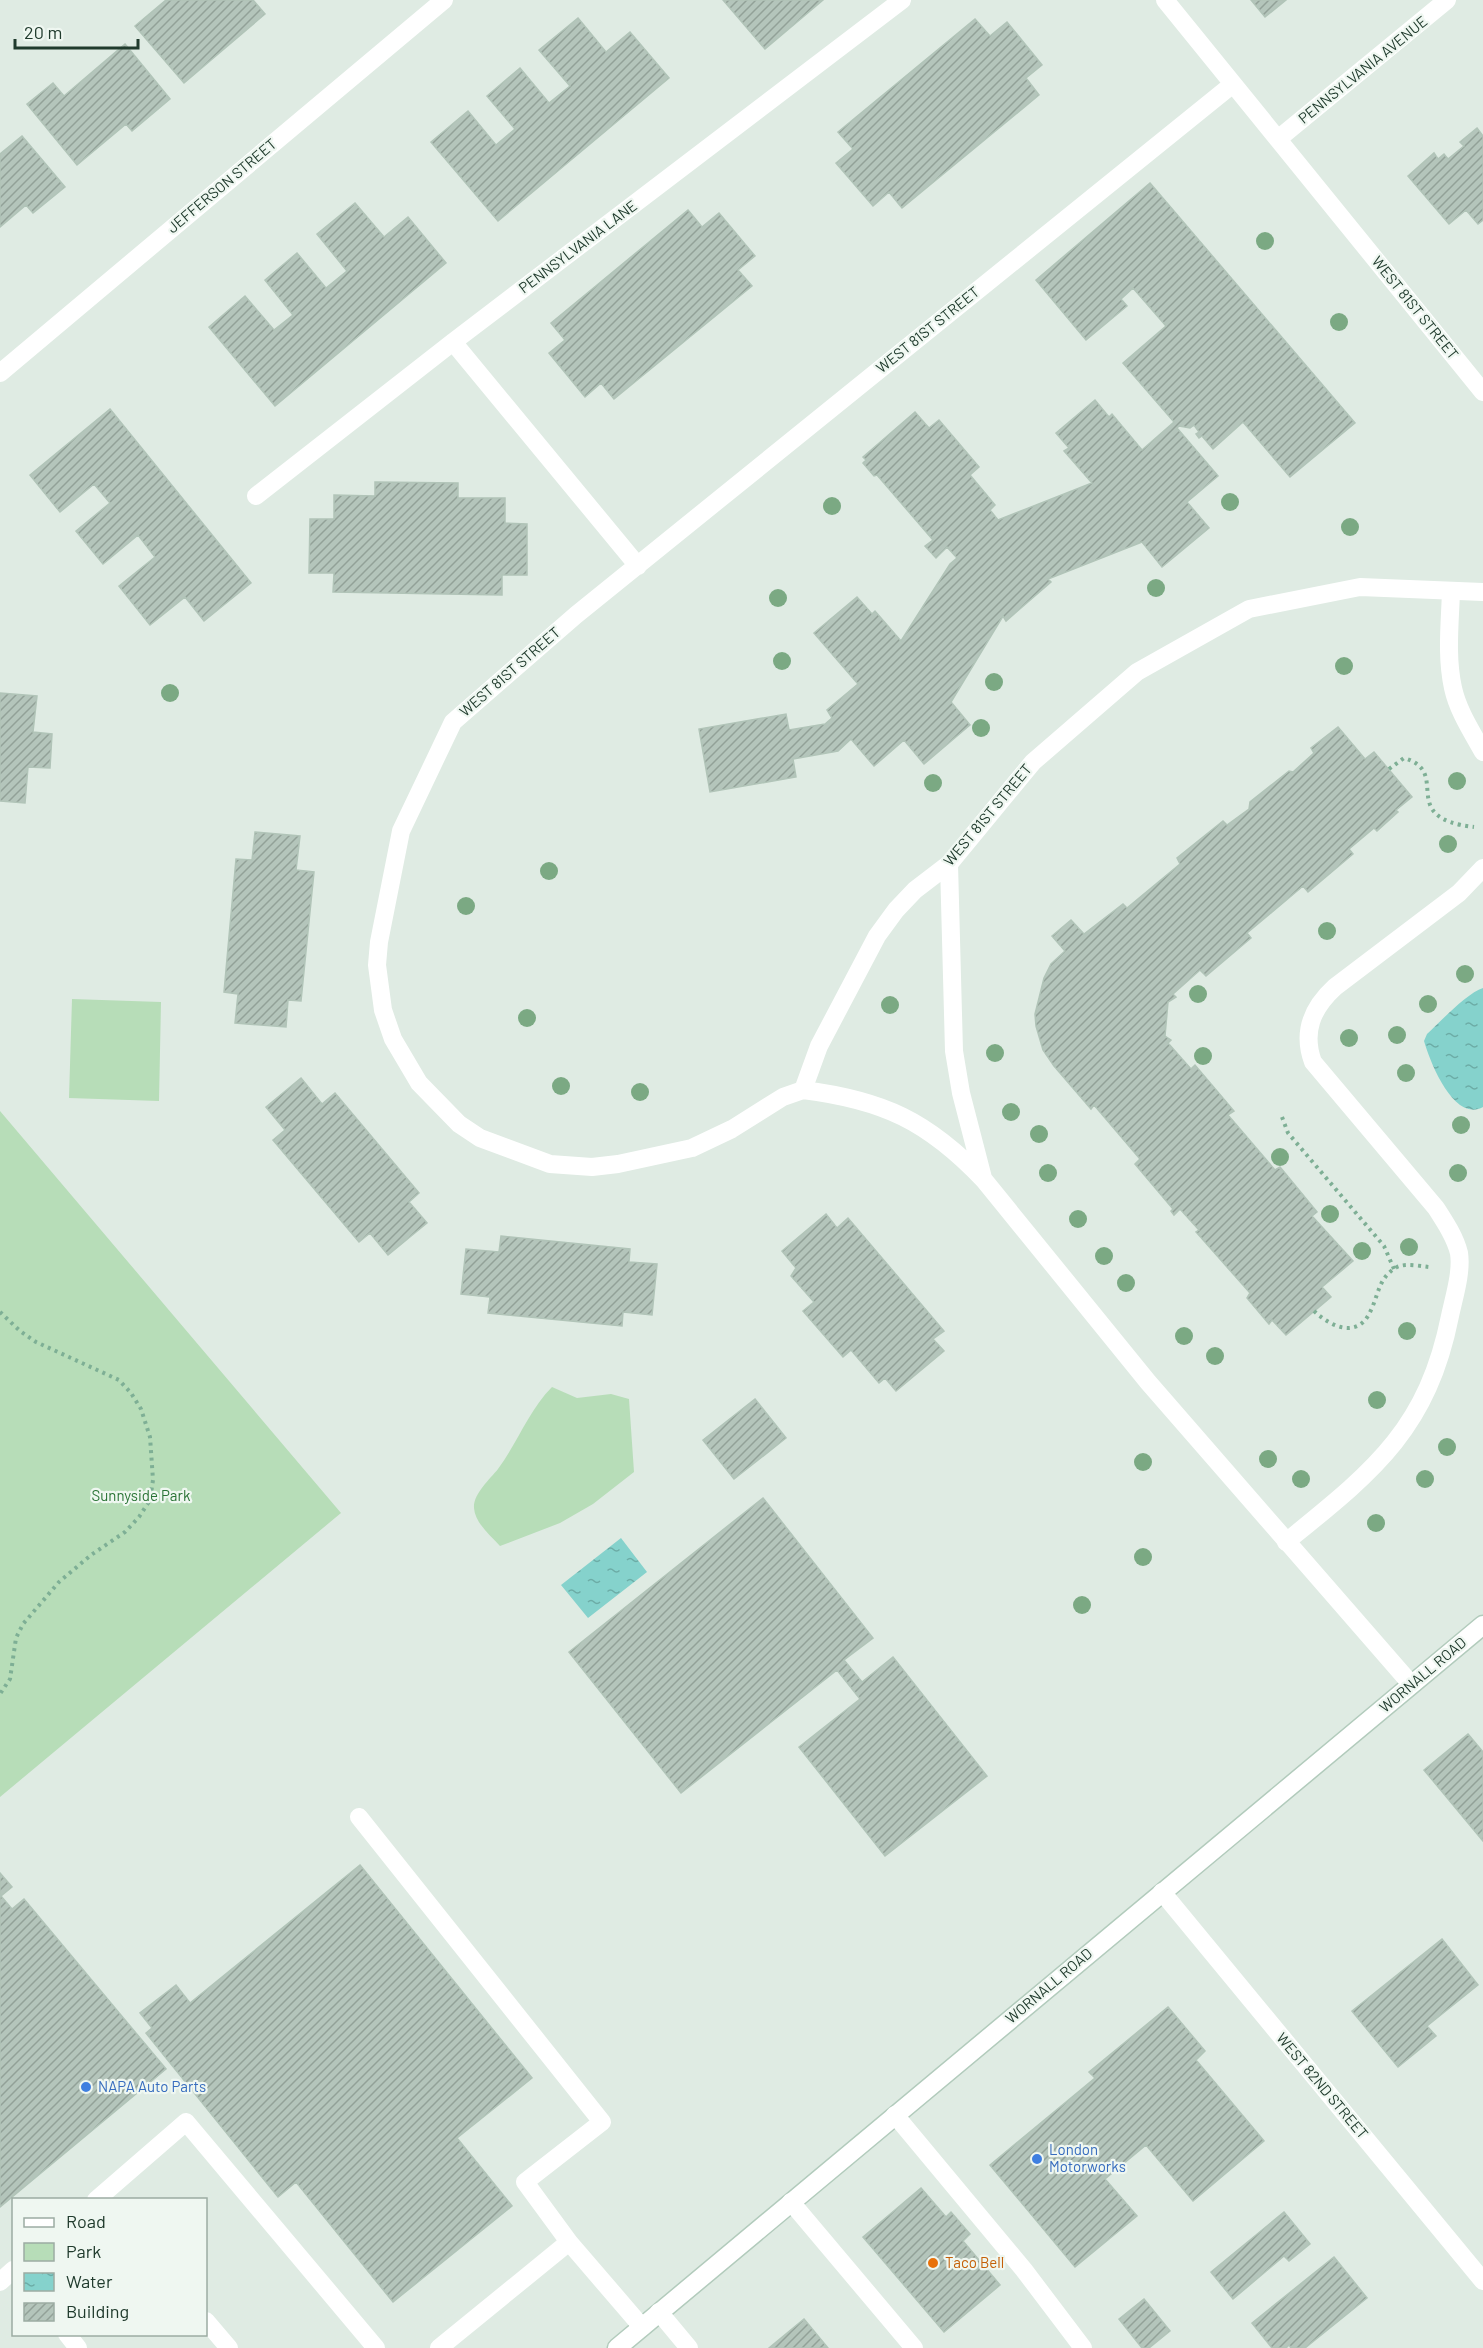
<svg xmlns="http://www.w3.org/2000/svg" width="1483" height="2348" font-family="Barlow,sans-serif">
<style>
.park{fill:#b7ddb8}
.water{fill:url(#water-ripples)}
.building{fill:url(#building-hatch);stroke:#b1c4b8;stroke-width:1.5}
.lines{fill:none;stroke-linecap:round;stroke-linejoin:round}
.secondary-casing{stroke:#b2cbbc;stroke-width:21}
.path{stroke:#7eaf95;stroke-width:4;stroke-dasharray:3 4.5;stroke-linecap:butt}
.lane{stroke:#fff;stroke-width:18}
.street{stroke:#fff;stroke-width:18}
.secondary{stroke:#fff;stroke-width:18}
.tree{fill:#7ba983}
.shop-dot{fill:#3f7fe0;stroke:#eff7f1;stroke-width:2}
.food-dot{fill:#e8710a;stroke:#eff7f1;stroke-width:2}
.labels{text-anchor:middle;stroke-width:4.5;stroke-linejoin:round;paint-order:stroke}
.street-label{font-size:15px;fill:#203b2d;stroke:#eff7f1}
.park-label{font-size:15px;fill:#297335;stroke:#eff7f1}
.shop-label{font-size:15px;fill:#366cbe;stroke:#eff7f1;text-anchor:start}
.food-label{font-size:15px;fill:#c56008;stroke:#eff7f1;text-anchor:start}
</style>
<defs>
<pattern id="water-ripples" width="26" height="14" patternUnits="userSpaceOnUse" patternTransform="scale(1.5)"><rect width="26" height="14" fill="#85d2cc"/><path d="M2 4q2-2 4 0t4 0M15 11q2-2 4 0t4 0" fill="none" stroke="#6caca6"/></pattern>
<pattern id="building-hatch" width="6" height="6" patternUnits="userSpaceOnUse" patternTransform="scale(1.5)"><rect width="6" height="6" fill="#b4c5bb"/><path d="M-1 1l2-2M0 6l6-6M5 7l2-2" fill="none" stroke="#92a198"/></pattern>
</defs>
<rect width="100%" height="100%" fill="#dfebe3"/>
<!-- park -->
<path class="park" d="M72,999L161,1002L159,1101L69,1098Z
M0,1111L341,1513L0,1797Z
M552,1387L577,1398L611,1394L629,1399L634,1472L593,1504L560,1523L500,1546C490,1535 475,1523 474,1508C473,1494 490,1479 498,1469C518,1442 529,1410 552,1387Z"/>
<!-- water -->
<path class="water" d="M1483,988V1107C1454,1123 1430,1062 1424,1041L1427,1034C1441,1021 1467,993 1483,988Z
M621,1538L647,1572L588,1618L561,1585Z"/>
<!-- building -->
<path class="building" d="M166,0H253L265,14L184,83L135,26Z
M723,0H823L765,49Z
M1251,0H1286L1265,17Z
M578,18L606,52L630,32L669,78L498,221L431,142L468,111L496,145L515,129L487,96L520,68L549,103L570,86L539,50Z
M975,19L990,36L1007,22L1042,65L1026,78L1039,95L902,208L889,192L873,206L836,163L853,149L838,132Z
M125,44L170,99L132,131L126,124L77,165L27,104L53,83L64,96Z
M1477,128L1483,136V220L1478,224L1466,210L1449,224L1408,176L1434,153L1438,159L1444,154L1448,159L1464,146L1460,142Z
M22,136L65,187L33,213L26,205L0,227V154Z
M1150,183L1355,423L1290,477L1243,422L1213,449L1202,436L1199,438L1196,434L1199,432L1194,425L1190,428L1179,426L1177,428L1218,476L1187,502L1209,528L1162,567L1142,542L1048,579L1051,582L1006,621L1003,616L951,702L970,725L924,764L904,740L874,766L851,739L838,751L793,759L796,777L710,792L699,729L786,714L789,730L825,724L832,718L827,710L858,684L814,633L857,597L872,614L875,611L901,641L950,564L957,558L947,547L936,558L925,546L933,540L877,475L874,476L863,463L866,460L863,457L915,412L929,428L939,420L979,467L970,475L995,505L990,510L998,520L1092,483L1064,451L1069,448L1056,433L1095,400L1109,417L1112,414L1142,450L1174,422L1123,363L1166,326L1133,288L1121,299L1127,306L1086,340L1036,280Z
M355,203L384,237L408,217L446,263L275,406L209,327L245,296L274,330L293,315L265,280L297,253L326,288L347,271L317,234Z
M688,210L702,227L719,213L755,256L738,270L752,286L614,399L601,383L585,397L549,353L565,340L551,323Z
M110,409L251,583L204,621L185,597L150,625L119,586L155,557L138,535L103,564L76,531L110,503L94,484L60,512L30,475Z
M375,482L458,483V498H505V523L527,524V575H502V595L333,592L334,573H309L310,519H334V495L375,496Z
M0,693L37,696L33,732L52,734L50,768L28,767L25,803L0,801Z
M1338,727L1365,759L1374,752L1412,797L1396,810L1398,812L1377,831L1374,828L1349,849L1353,854L1308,892L1303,886L1247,933L1251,938L1206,976L1200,970L1173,994L1176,997L1168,1002L1165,1036L1171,1040L1168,1043L1191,1069L1195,1065L1234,1111L1228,1115L1275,1170L1280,1167L1317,1212L1312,1216L1353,1261L1322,1287L1331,1297L1286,1335L1272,1320L1269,1324L1247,1298L1250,1293L1196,1232L1199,1230L1180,1209L1174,1215L1171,1211L1173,1209L1135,1164L1140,1159L1094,1105L1091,1109L1054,1066L1043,1050L1036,1026L1035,1014L1044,978L1051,964L1065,951L1052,936L1071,920L1084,934L1123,904L1127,908L1180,864L1177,858L1223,821L1227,825L1249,809L1250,802L1289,771L1293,772L1314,753L1311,748Z
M255,832L300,836L296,870L314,872L301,1001L288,1000L286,1027L235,1023L238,994L224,992L236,859L252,860Z
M301,1078L322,1104L335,1093L419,1193L409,1202L427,1223L388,1255L370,1233L359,1242L273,1140L285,1130L266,1107Z
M826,1214L837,1228L848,1218L944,1331L933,1339L944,1351L896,1391L885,1378L879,1383L851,1350L843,1357L803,1311L814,1302L791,1276L796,1268L782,1251Z
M501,1236L630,1249L629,1262L657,1264L652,1315L623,1312L622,1326L488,1313L490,1297L461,1294L466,1249L499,1252Z
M755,1399L786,1438L734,1479L703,1440Z
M763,1498L873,1638L844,1660L862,1682L893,1657L987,1776L885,1856L799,1747L860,1699L837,1670L681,1793L569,1652Z
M1468,1734L1483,1752V1841L1424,1770Z
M360,1865L532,2078L457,2138L512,2206L393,2302L296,2182L278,2197L146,2033L152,2028L140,2013L176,1985L190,2003Z
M0,1873L12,1887L1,1896L12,1909L24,1899L166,2069L0,2207Z
M1442,1939L1478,1985L1427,2026L1436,2036L1398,2067L1352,2011Z
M1168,2007L1205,2051L1196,2060L1264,2141L1193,2201L1146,2145L1105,2179L1137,2216L1075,2267L990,2165L1095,2078L1089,2072Z
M921,2188L946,2217L951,2212L970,2234L963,2241L1000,2285L944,2332L863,2237Z
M1284,2212L1310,2244L1289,2261L1284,2256L1233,2299L1211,2272Z
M1334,2257L1367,2298L1305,2348H1291L1289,2345L1286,2348H1272L1252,2323Z
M1144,2299L1170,2331L1149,2348H1142L1119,2319Z
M804,2319L828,2348H769Z"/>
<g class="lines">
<defs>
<path id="secondary" d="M617,2348L1483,1625"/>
</defs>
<!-- secondary casing -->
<use href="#secondary" class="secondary-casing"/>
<!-- path -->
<path class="path" d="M1389,769L1404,758C1453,772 1395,818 1474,827
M1282,1117L1288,1133L1384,1246L1394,1269
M1314,1311C1332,1328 1359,1339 1371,1310C1379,1293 1379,1277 1397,1267C1406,1263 1419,1266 1429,1267
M0,1312L20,1331L36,1342L119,1380L131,1393L141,1409L150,1437L153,1480L150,1500L139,1517L125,1532L91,1555L59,1582L23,1624L16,1638L10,1679L0,1694"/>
<!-- lane -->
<path class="lane" d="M1451,591C1450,623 1446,656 1453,688C1458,711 1472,732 1483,752
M1286,1542C1372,1472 1427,1431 1450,1316C1454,1297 1462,1272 1459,1253C1455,1237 1445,1222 1436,1208L1313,1062C1302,1032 1312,1008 1335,987L1459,893L1483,868
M359,1817L602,2122L525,2182L569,2242
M895,2115L1024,2270L1083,2348
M96,2200L186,2122L376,2348
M791,2202L914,2348
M0,2282L13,2270
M659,2312L689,2348
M206,2321L229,2348
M67,2334L78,2348
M439,2348L569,2242L642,2327"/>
<!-- street -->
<path class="street" d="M1165,0L1483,392
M1233,84L576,615L453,722L401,831L379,942L377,965L383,1010L393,1039L419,1083L459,1124L480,1138L550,1164L592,1167L618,1164L692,1148L732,1129L783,1097L803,1090L819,1046L877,936L896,910L915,890L949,864L1033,762L1137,672L1249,609L1360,587L1483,592
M1278,139L1447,0
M453,342L638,566
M0,373L444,0
M256,496L453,342L902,0
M949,864L954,1051L961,1093L983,1178
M803,1090C883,1100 928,1121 984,1180L1148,1382L1411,1684
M1162,1892L1483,2281"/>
<!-- secondary -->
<use href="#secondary" class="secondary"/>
</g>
<!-- trees -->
<g class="tree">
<circle cx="1265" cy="241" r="9"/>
<circle cx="1339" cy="322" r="9"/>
<circle cx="1230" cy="502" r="9"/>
<circle cx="832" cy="506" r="9"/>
<circle cx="1350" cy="527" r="9"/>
<circle cx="1156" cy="588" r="9"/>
<circle cx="778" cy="598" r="9"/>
<circle cx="782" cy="661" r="9"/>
<circle cx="1344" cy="666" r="9"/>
<circle cx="994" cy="682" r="9"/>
<circle cx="170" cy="693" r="9"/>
<circle cx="981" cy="728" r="9"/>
<circle cx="1457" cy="781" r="9"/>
<circle cx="933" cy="783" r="9"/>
<circle cx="1448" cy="844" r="9"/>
<circle cx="549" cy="871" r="9"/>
<circle cx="466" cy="906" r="9"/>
<circle cx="1327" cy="931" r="9"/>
<circle cx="1465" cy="974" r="9"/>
<circle cx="1198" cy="994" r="9"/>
<circle cx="1428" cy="1004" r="9"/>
<circle cx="890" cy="1005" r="9"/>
<circle cx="527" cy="1018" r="9"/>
<circle cx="1397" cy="1035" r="9"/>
<circle cx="1349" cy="1038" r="9"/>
<circle cx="995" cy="1053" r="9"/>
<circle cx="1203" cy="1056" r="9"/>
<circle cx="1406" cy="1073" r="9"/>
<circle cx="561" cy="1086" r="9"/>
<circle cx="640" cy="1092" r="9"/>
<circle cx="1011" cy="1112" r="9"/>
<circle cx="1461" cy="1125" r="9"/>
<circle cx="1039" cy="1134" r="9"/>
<circle cx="1280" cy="1157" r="9"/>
<circle cx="1048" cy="1173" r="9"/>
<circle cx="1458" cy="1173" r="9"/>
<circle cx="1330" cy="1214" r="9"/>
<circle cx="1078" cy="1219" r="9"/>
<circle cx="1409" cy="1247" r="9"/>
<circle cx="1362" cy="1251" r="9"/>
<circle cx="1104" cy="1256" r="9"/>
<circle cx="1126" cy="1283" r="9"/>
<circle cx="1407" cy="1331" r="9"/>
<circle cx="1184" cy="1336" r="9"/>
<circle cx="1215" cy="1356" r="9"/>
<circle cx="1377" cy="1400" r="9"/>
<circle cx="1447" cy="1447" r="9"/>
<circle cx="1268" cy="1459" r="9"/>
<circle cx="1143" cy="1462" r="9"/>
<circle cx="1301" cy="1479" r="9"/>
<circle cx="1425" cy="1479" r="9"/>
<circle cx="1376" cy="1523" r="9"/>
<circle cx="1143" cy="1557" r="9"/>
<circle cx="1082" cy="1605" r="9"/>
</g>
<!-- markers -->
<g class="shop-dot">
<circle cx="86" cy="2087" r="6"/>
<circle cx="1037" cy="2159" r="6"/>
</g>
<circle class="food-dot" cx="933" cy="2263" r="6"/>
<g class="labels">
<!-- street labels -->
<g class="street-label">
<text transform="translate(1363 70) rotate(-39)" y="5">PENNSYLVANIA AVENUE</text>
<text transform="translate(222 186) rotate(-40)" y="5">JEFFERSON STREET</text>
<text transform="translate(578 247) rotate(-37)" y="5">PENNSYLVANIA LANE</text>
<text transform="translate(1415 308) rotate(51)" y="5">WEST 81ST STREET</text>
<text transform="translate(928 330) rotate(-39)" y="5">WEST 81ST STREET</text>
<text transform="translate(510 672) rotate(-41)" y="5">WEST 81ST STREET</text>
<text transform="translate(988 815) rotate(-50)" y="5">WEST 81ST STREET</text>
<text transform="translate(1423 1675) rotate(-40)" y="5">WORNALL ROAD</text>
<text transform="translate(1049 1986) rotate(-40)" y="5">WORNALL ROAD</text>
<text transform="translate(1322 2086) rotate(50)" y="5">WEST 82ND STREET</text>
</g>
<!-- park labels -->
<g class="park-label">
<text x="141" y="1501">Sunnyside Park</text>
</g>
<!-- shop labels -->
<g class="shop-label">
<text x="98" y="2092">NAPA Auto Parts</text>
<text x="1049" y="2155">London<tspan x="1049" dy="17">Motorworks</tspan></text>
</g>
<!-- food labels -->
<g class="food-label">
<text x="945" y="2268">Taco Bell</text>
</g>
</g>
<!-- legend -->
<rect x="12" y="2198" width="195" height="138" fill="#eff7f1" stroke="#9caca3" stroke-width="1.5"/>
<rect x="24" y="2218" width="30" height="9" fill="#ffffff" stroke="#9caca3" stroke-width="1.5"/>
<text x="66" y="2228" font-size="18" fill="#203b2d">Road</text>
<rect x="24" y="2243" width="30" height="18" fill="#b7ddb8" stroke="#9caca3" stroke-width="1.5"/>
<text x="66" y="2258" font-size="18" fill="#203b2d">Park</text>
<rect x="24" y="2273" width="30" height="18" fill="url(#water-ripples)" stroke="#9caca3" stroke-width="1.5"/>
<text x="66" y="2288" font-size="18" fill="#203b2d">Water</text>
<rect x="24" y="2303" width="30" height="18" fill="url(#building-hatch)" stroke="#9caca3" stroke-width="1.5"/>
<text x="66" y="2318" font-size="18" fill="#203b2d">Building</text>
<!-- scale -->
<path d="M15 39v9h123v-9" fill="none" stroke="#203b2d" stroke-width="3"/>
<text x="24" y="39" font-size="18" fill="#203b2d" stroke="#eff7f1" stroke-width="4.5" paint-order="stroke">20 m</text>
</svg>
